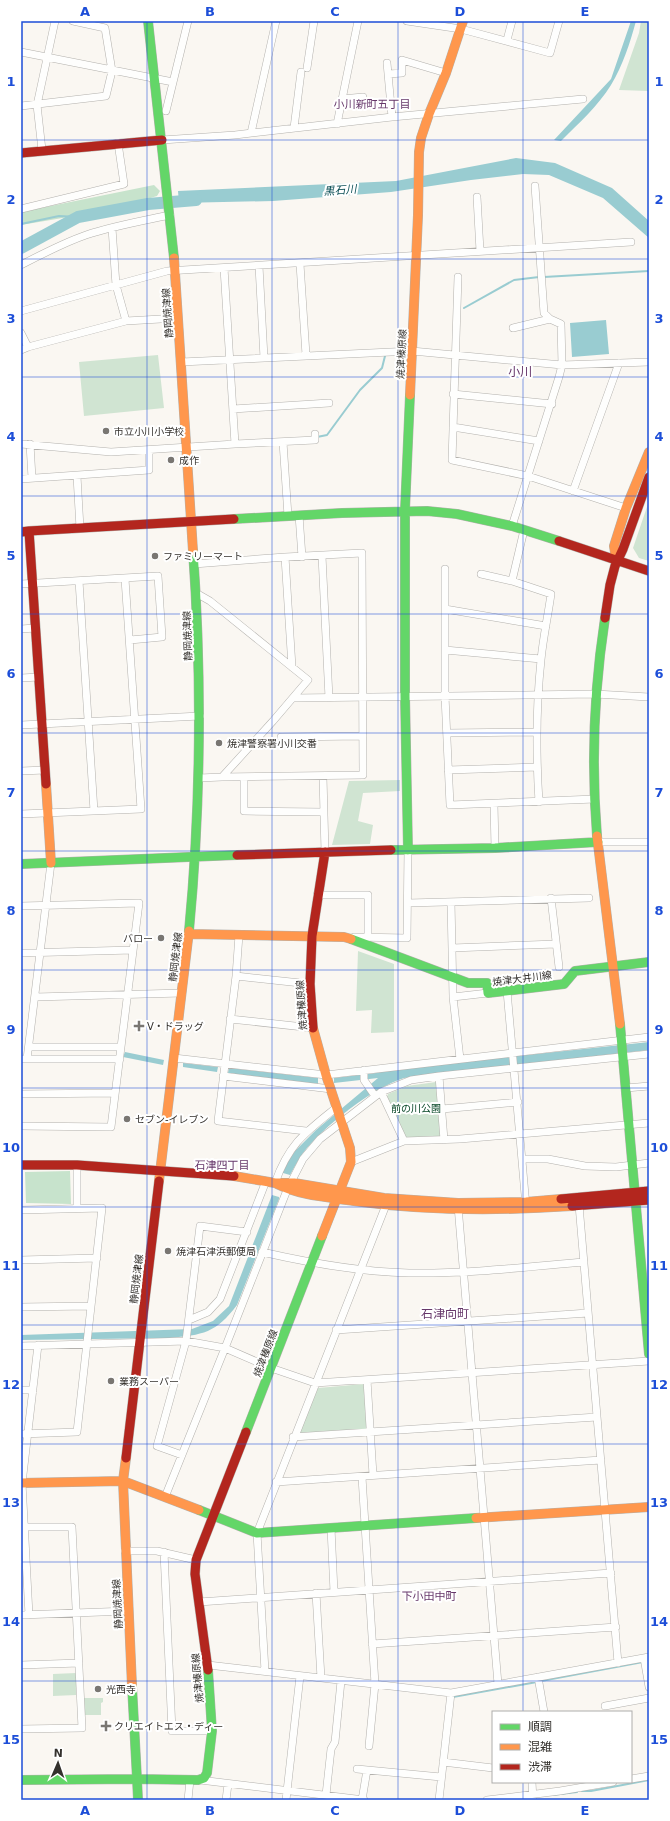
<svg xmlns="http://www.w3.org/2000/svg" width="670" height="1821" font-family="'DejaVu Sans','Noto Sans JP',sans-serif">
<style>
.green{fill:#d0e4d2}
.forest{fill:#c7e3cc}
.water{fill:#99ccd1}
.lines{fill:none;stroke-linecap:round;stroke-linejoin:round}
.stream{stroke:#99ccd1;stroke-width:2}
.river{stroke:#99ccd1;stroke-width:12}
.street-casing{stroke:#b3b1ad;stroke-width:8}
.fast-casing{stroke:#b3b1ad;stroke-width:10}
.slow-casing{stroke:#b3b1ad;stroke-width:10}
.jam-casing{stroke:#b3b1ad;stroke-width:10}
.street{stroke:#fefefd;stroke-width:7}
.fast{stroke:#63d668;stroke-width:9}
.slow{stroke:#ff974d;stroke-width:9}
.jam{stroke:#b3261e;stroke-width:9}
.grid{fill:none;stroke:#1d4ed8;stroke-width:1;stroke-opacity:0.55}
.poi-dot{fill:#797672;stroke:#fff;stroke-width:1.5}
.labels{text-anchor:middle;stroke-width:4;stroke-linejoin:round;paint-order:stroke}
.street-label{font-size:10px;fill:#34312d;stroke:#fff}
.poi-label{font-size:10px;fill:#34312d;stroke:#fff;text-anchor:start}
.park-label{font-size:10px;fill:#034423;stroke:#fff}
.neighbourhood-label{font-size:11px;fill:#66376a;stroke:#fff}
.water-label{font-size:11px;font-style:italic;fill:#0d5057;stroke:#fff}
.quarter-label{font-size:12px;fill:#66376a;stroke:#fff}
.neatline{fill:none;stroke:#1d4ed8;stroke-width:1.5}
.grid-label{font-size:13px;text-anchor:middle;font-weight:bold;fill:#1d4ed8}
</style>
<rect width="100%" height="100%" fill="#faf7f2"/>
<!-- green -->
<path class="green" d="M641,21H649V91L619,90L639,33Z
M158,355L164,408L84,416L79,362Z
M649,501V561L639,558L633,548Z
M400,780V791L363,793L358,821L373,825L370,844L332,845L349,781Z
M358,951L394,964V1032L371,1033L372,1010L356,1011Z
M436,1082L441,1135L439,1137L406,1138L387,1097L388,1094L407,1086Z
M364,1384L368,1429L299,1435L318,1388Z
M76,1673V1695L53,1696V1674Z
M83,1698H103V1702L101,1703V1715H84Z"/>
<!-- forest -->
<path class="forest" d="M154,185L160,191L157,196L110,210L21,225V212Z
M70,1171L71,1204L26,1203L25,1172Z"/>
<!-- water -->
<path class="water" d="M631,21H636C630,43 623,65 611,85C598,106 579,123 561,141L554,140L611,79Z
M516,158L555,163L612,188L649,221V238L603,198L549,175L523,174L471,180L391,192L273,201L179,203L178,191L396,181Z
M606,320L609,354L572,357L570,323Z
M649,1042V1050L404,1078C372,1088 323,1127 303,1153C298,1160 294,1168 290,1175L283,1173L282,1171L295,1151L316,1130L378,1078L334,1083V1078L376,1073L377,1071Z
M125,1052L164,1060L163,1065L123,1057Z
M183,1063L218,1067L217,1072L183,1067Z
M229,1068L318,1078V1084L228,1073Z
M272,1195L279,1197V1199L237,1305C216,1333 203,1335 169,1338L21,1340V1335L192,1329L213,1321L229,1306Z"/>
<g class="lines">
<!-- stream -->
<path class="stream" d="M21,224L59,216L78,217
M544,277L649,271
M464,308L514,280L539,277
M317,437L327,435L360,390L382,368L385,356
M541,1681L643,1662
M453,1697L537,1682
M582,1791H591L649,1780
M552,1795L577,1792"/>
<!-- river -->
<path class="river" d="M21,248L78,217L148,204L196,200"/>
<defs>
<path id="street" d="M407,21L461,29L550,53L559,21
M507,40L512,21
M21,52L173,82
M387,63L392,117
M307,68L314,21
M389,74L402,73V60L446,73
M342,99L363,97
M21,106L106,96L112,71L105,28L73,21
M166,111L188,21
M337,124L358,21
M294,128L301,72
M251,133L276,21
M162,140L235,135L392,117L583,99
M42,150L37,105L55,21
M477,197L480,251
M21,209L124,184L118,143
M112,228L116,285L126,321
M300,264L306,355
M21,265C42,254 63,243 86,235C113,226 142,221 170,215
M259,266L264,358
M224,268L235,444
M458,277L452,460L528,476L626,508
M21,311L167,271L631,242
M513,328L550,319
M21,333L28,347
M21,350L28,347L126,321L178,318
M181,362L412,351L562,365L649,362
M453,394L552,404
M233,409L329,403
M453,427L539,441
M283,442L288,516
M21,444L111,452L235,444L315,440V434
M30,444L32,478
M77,476L80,528
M21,479L149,470V450
M573,491L619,363
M299,515L302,557
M512,526L559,377L562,365L561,324L550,319L544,313L535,186
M322,556L329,698
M194,564L285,557L292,667
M445,569V696L450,805L595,799
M481,574L512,581L551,594C548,616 543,638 541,660C536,707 536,755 539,802
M79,581L94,811
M512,581L524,530
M21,584L158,576L162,637L130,640
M196,593L210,601L308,680L273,721L222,777L199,778
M445,609L546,626
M21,629L35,628
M445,650L541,659
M21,678L39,677
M293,698L595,694L649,697
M21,725L200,716
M447,733L537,732
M281,737L363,736
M448,770L537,767
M21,771L45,770
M222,777L363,775L362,553L285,557
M323,777L325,852
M244,778V811L323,812
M494,804L495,848
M21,814L141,809L125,579
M598,842H649
M317,895H368V937
M551,898L559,967
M451,902L453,997L460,1059
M408,903L589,898
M21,906L139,903L111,1127L21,1126
M239,935L236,976L218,1121L306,1131
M354,937L407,938L408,850
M452,948L556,944
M21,953L133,950
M236,976L310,984
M507,991L526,1206
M35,997L182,993
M453,997L488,993
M230,1019L313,1028
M29,1047H121
M174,1058L326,1075L649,1037
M21,1059H120
M27,1059L51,863
M364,1070V1080L375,1096
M223,1076L331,1089
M439,1076L444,1140
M626,1088L649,1086
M381,1092L404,1141
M21,1094L115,1093
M442,1109L518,1102
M523,1159H548L585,1166L616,1167L649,1163
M351,1162L404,1141L460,1139L649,1123
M275,1183C289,1143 306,1132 337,1107
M579,1205L618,1663
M458,1206L498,1684
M77,1208V1165
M21,1210L102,1208L77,1432L21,1434
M262,1252C310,1263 359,1272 409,1273C467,1274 526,1267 584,1262
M21,1260L97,1258
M21,1307L90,1306
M189,1320L208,1312L220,1299L266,1181
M336,1330L588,1313
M21,1346L186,1341L225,1348L271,1368L315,1383L649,1361
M367,1380L373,1475
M21,1390H33
M293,1437L597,1417
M182,1455L157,1446L186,1341L200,1226L247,1232
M362,1477L375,1684L369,1746
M276,1482L601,1460
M165,1497L225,1348L287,1190L303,1159L320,1139L381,1092L411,1080L439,1076L649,1054
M21,1527H72L82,1728L21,1729
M331,1528L334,1592
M125,1551H157L196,1560
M164,1552L172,1731H212
M316,1593L321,1678
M199,1602L611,1573
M21,1615L128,1611
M29,1615L22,1483L38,1345
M372,1644L616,1627
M644,1658L649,1687
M21,1665L79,1663
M208,1665L451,1693L649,1657
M265,1671L257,1533L386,1205
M538,1677L544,1712
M605,1706L649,1698
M443,1762L493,1768
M357,1769L441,1777
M631,1779L649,1776
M200,1780L364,1800
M532,1782L533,1800
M326,1795L331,1749L335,1742L341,1681
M188,1800L190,1780
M226,1800L228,1784
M286,1800L300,1676
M362,1800L367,1770
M439,1800L451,1693
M487,1800L560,1791L613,1782"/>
<path id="fast" d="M148,21L174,258
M234,519L342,513L427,511L457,514L512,526L559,541
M405,696L408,850
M405,696V510L410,395
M597,836C591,763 594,690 605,618
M391,850L495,848L598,842
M21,864L237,855
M189,931C201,804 202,678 193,551
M351,939L468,983H487L488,993L564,984L575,971L649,962
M620,1024L649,1354
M246,1432L322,1236
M199,1510L257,1533L476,1518
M21,1780L137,1779L132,1686
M138,1800L137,1779L198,1780L204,1778L207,1773L212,1731L208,1670"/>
<path id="slow" d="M174,258L193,551
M410,395L418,215L419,152L421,138L429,114L446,73L463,21
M616,559L614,546L626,508L649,452
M46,784L51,863
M597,836L620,1024
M189,934L344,937L351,939
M313,1028L326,1075L350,1148L351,1162L322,1236
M234,1176L275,1183H294L384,1198L458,1203L526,1202L561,1199
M159,1181L189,931
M277,1184C301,1196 328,1197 354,1201C427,1211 499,1211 572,1206
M126,1458L123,1481L132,1686
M21,1483L123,1481L199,1510
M476,1518L649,1507"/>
<path id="jam" d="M21,153L162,140
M29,531L234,519
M21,532L29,531L46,784
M559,541L649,571
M605,618L610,585L615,566L623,549L649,477
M237,855L391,850
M313,1028L310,984L312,936L325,852
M21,1165H77L234,1176
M561,1199L649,1191
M572,1206L649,1200
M126,1458L159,1181
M208,1670L195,1574L196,1560L246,1432"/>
</defs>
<!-- street casing -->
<use href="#street" class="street-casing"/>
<!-- fast casing -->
<use href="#fast" class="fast-casing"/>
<!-- slow casing -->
<use href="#slow" class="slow-casing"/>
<!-- jam casing -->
<use href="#jam" class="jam-casing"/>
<!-- street -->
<use href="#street" class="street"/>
<!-- fast -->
<use href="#fast" class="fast"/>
<!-- slow -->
<use href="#slow" class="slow"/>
<!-- jam -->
<use href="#jam" class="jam"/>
</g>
<!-- grid -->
<path class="grid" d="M147,21V1800M272,21V1800M398,21V1800M523,21V1712M21,140H649M21,259H649M21,377H649M21,496H649M21,614H649M21,733H649M21,851H649M21,970H649M21,1088H649M21,1207H649M21,1325H649M21,1444H649M21,1562H649M21,1681H649M523,1782V1800"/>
<!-- markers -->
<g class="poi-dot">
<circle cx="106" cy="431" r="4"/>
<circle cx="171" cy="460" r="4"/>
<circle cx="155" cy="556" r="4"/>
<circle cx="219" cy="743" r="4"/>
<circle cx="161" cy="938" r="4"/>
<path d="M137 1020h4v4h4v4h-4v4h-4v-4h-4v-4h4z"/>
<circle cx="127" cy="1119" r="4"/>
<circle cx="168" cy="1251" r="4"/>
<circle cx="111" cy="1381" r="4"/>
<circle cx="98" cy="1689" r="4"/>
<path d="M104 1720h4v4h4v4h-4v4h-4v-4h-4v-4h4z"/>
</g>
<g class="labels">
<!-- street labels -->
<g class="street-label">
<text transform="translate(167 313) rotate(-94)" y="4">静岡焼津線</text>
<text transform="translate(401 354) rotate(-87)" y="4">焼津榛原線</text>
<text transform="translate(187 636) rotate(-92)" y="4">静岡焼津線</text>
<text transform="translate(175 957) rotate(-83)" y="4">静岡焼津線</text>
<text transform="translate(522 978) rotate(-7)" y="4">焼津大井川線</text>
<text transform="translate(301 1005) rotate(-94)" y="4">焼津榛原線</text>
<text transform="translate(136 1279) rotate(-83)" y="4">静岡焼津線</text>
<text transform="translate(265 1353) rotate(-69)" y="4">焼津榛原線</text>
<text transform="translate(117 1604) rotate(-93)" y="4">静岡焼津線</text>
<text transform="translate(197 1678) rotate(-95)" y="4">焼津榛原線</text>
</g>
<!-- poi labels -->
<g class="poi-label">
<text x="114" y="435">市立小川小学校</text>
<text x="179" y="464">成作</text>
<text x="163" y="560">ファミリーマート</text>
<text x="227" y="747">焼津警察署小川交番</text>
<text x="153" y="942" text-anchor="end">バロー</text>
<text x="147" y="1030">V・ドラッグ</text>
<text x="135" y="1123">セブン-イレブン</text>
<text x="176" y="1255">焼津石津浜郵便局</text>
<text x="119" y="1385">業務スーパー</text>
<text x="106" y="1693">光西寺</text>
<text x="114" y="1730">クリエイトエス・ディー</text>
</g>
<!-- park labels -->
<g class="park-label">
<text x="416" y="1112">前の川公園</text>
</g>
<!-- neighbourhood labels -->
<g class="neighbourhood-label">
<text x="372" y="108">小川新町五丁目</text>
<text x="222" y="1169">石津四丁目</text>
<text x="429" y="1600">下小田中町</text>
</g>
<!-- water labels -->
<g class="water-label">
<text transform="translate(340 190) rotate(-4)" y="4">黒石川</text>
</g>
<!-- quarter labels -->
<g class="quarter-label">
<text x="520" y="376">小川</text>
<text x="445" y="1318">石津向町</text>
</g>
</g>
<!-- border -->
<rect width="670" height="1821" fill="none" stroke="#ffffff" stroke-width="44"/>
<!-- legend -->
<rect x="492" y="1711" width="140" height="72" fill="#ffffff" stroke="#aeadab"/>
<rect x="500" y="1724" width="20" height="6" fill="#63d668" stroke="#aeadab"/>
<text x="528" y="1731" font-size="12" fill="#34312d">順調</text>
<rect x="500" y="1744" width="20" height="6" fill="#ff974d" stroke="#aeadab"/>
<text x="528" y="1751" font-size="12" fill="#34312d">混雑</text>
<rect x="500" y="1764" width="20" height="6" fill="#b3261e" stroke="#aeadab"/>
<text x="528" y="1771" font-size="12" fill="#34312d">渋滞</text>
<!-- north arrow -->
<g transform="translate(58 1763) rotate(2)" stroke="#ffffff" stroke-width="3" paint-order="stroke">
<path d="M0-3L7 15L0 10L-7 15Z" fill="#34312d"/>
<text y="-6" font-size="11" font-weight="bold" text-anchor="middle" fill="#34312d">N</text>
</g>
<rect x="22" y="22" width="626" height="1777" class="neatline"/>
<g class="grid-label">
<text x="85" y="16">A</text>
<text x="210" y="16">B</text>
<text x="335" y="16">C</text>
<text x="460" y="16">D</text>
<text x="585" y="16">E</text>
<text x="11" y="86">1</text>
<text x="659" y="86">1</text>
<text x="11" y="204">2</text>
<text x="659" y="204">2</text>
<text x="11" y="323">3</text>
<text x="659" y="323">3</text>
<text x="11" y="441">4</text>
<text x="659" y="441">4</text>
<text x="11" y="560">5</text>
<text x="659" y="560">5</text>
<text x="11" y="678">6</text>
<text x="659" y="678">6</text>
<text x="11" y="797">7</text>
<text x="659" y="797">7</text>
<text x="11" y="915">8</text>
<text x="659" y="915">8</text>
<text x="11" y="1034">9</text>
<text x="659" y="1034">9</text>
<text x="11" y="1152">10</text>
<text x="659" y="1152">10</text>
<text x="11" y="1270">11</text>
<text x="659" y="1270">11</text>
<text x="11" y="1389">12</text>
<text x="659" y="1389">12</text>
<text x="11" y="1507">13</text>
<text x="659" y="1507">13</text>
<text x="11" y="1626">14</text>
<text x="659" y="1626">14</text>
<text x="11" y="1744">15</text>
<text x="659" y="1744">15</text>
<text x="85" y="1815">A</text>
<text x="210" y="1815">B</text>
<text x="335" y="1815">C</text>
<text x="460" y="1815">D</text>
<text x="585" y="1815">E</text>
</g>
</svg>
